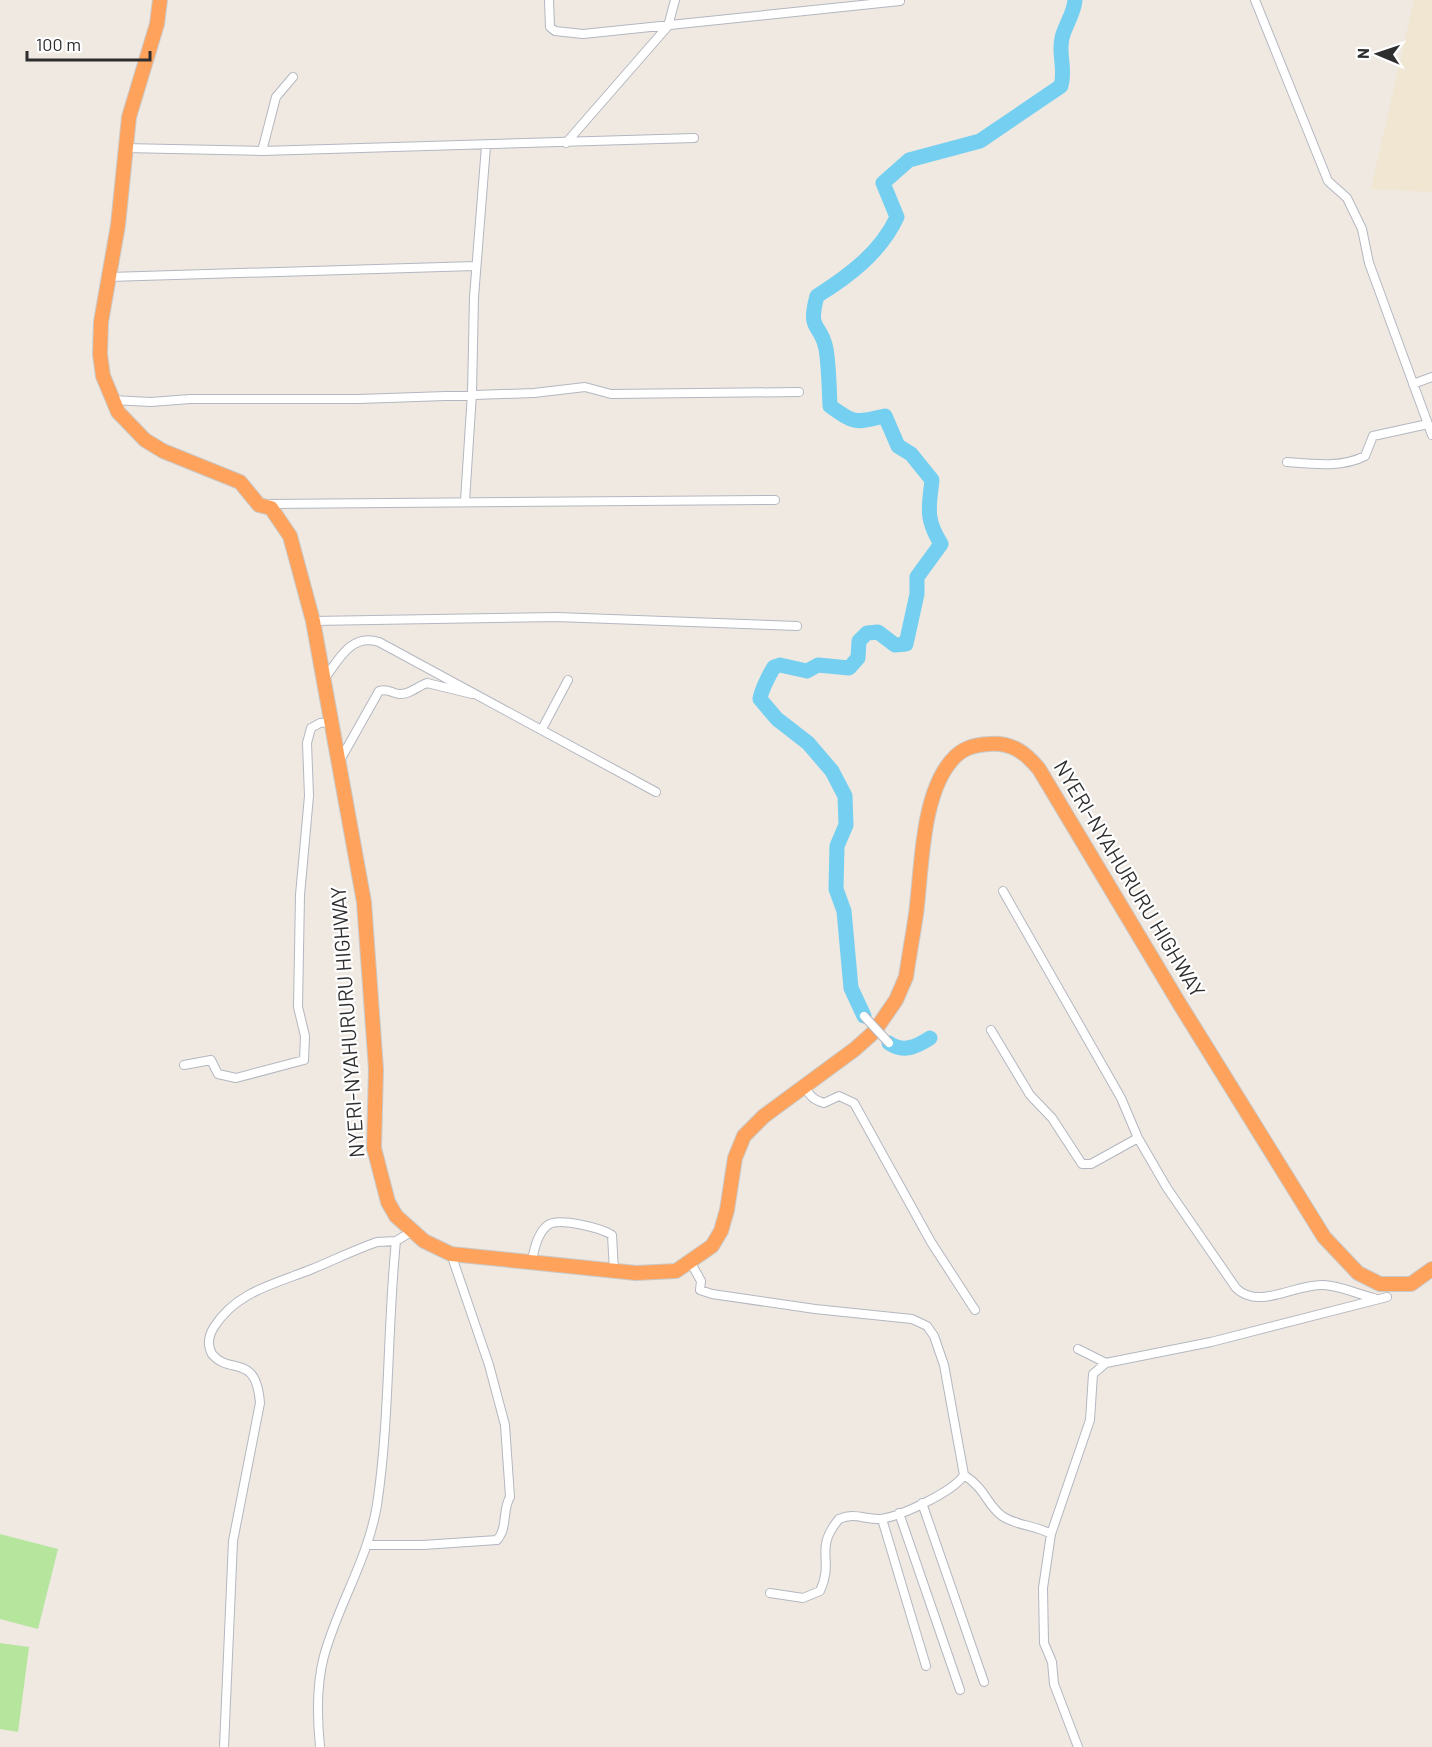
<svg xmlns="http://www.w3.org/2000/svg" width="1432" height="1747" font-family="Barlow,sans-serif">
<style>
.education{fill:#f0e6d1}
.green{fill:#b6e59e}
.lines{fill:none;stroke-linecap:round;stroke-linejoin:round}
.river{stroke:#75cff0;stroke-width:15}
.street-casing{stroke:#b4b7c1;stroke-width:10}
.highway-casing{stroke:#c9c9c9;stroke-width:16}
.street{stroke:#fff;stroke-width:8}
.highway{stroke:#ffa35c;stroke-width:14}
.street-bridge-casing{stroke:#b4b7c1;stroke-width:10;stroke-linecap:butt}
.street-bridge{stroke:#fff;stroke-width:8}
.labels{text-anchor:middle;stroke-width:4.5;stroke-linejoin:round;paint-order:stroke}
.street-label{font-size:21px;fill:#2e2e2e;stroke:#fff}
</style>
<rect width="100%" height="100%" fill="#efe9e1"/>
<!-- education -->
<path class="education" d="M1414,0H1432V192L1371,189Z"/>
<!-- green -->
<path class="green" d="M0,1534L58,1549L38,1629L0,1619Z
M0,1643L29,1647L18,1732L0,1729Z"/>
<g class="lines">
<!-- river -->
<path class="river" d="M864,1016L851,988L844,911L836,889L837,846L846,825L845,796L832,771L808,743L777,719L760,699C761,691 769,675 774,667L780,665L807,671L818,665L849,668L858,658L859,641L867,633L878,632L895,645L906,644L917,594V577L941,544C925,518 929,508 932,480L911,454L898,446L885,416C855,423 855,424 830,406C829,387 829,367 826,349C821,322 807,333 817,296C849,276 881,252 897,217L883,183L909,160L980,141L1061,86C1066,69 1058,54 1062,38C1065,25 1074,14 1075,0
M889,1043C903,1053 916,1047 930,1038"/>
<defs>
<path id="street" d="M549,0L550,27L555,31L583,34L900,1
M1255,0L1328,181L1347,198L1362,229L1369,263L1432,435
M566,143L668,26L675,0
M124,148L262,151L694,138
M262,151L276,97L293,77
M109,277L475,266
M1413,384L1432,377
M112,400L151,402L190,399H359L534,393L585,387L611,394L799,392
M1287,462C1312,464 1342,468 1365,456L1373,436L1428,424
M465,501L472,393L474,297L486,146
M267,504L775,500
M313,621L557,617L797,626
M323,681C338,661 350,633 379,642L656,792
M542,729L568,680
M339,762L379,691C388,688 391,693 399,694C409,695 418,686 427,683L472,694
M1003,891L1121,1098L1138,1138L1167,1188L1236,1288C1259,1311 1296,1283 1324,1285C1341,1286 1357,1294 1374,1298
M991,1030L1030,1095L1052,1118L1082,1164H1091L1138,1138
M184,1065L211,1060L218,1074L236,1078L304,1060L305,1036L298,1007L300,895L309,796L307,743L311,728L320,723L330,722
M805,1086C809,1096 814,1100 824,1103L839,1096L854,1103L931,1242L975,1310
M691,1263L701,1281L700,1290L712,1294L815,1309L912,1319L927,1326L934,1336L944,1365L964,1475
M531,1264C534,1251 537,1233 548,1225C558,1217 601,1228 612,1235L614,1271
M1078,1349L1106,1363
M922,1503L984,1682
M899,1513L960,1690
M882,1519L926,1666
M368,1545H423L497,1540C508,1528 502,1510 510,1497L505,1425L489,1365L451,1254
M770,1593L803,1598L820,1591C835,1559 813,1550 839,1519C855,1512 865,1520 881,1519C901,1516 953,1492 964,1475C986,1489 986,1504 1002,1516C1017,1526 1035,1525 1051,1534
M224,1747L233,1541L260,1403C256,1352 230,1376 212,1354C207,1345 209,1335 214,1327C237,1291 275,1284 312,1269C334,1260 354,1250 377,1242L396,1241L411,1232
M320,1747C317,1717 316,1686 324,1656C338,1605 368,1559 377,1505C390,1418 387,1329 396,1241
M1078,1747L1054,1684L1052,1662L1044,1643L1043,1588L1051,1534L1090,1420L1093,1374L1106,1363L1211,1342L1387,1297"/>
<path id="highway" d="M160,0L157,24L129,117L118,225L101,322L100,354L103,376L118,412L145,440L163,451L240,482L259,505L271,508L290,536L313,621L364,902L376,1069L374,1148L388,1202L396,1216L424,1241L451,1254L636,1273L676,1271L712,1246L721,1231L727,1210L735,1158L744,1136L764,1116L855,1049L874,1032L896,1000L906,977C909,956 913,935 916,914C922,869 921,795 952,760C962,748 974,745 989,744C1011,742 1025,752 1039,769L1179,1003L1324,1237L1358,1273L1380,1284H1411L1432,1269"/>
</defs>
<!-- street casing -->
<use href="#street" class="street-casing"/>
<!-- highway casing -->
<use href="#highway" class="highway-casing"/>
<!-- street -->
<use href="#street" class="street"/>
<!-- highway -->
<use href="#highway" class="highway"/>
<defs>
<path id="street-bridge" d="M864,1016L889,1043"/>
</defs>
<!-- street-bridge casing -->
<use href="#street-bridge" class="street-bridge-casing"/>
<!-- street-bridge -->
<use href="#street-bridge" class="street-bridge"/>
</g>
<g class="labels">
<!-- street labels -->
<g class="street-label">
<text transform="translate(1129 879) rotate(59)" y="7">NYERI-NYAHURURU HIGHWAY</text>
<text transform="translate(348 1022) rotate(-94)" y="7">NYERI-NYAHURURU HIGHWAY</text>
</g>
</g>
<!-- north arrow -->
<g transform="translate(1378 54) rotate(272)" stroke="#ffffff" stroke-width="4.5" paint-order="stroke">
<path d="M0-4.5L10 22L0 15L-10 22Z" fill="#2e2e2e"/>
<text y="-9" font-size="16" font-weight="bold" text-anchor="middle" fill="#2e2e2e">N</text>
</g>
<!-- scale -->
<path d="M27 51v9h123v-9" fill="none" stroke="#2e2e2e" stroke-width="3"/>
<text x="36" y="51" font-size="18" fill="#2e2e2e" stroke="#ffffff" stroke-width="4.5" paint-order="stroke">100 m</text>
</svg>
